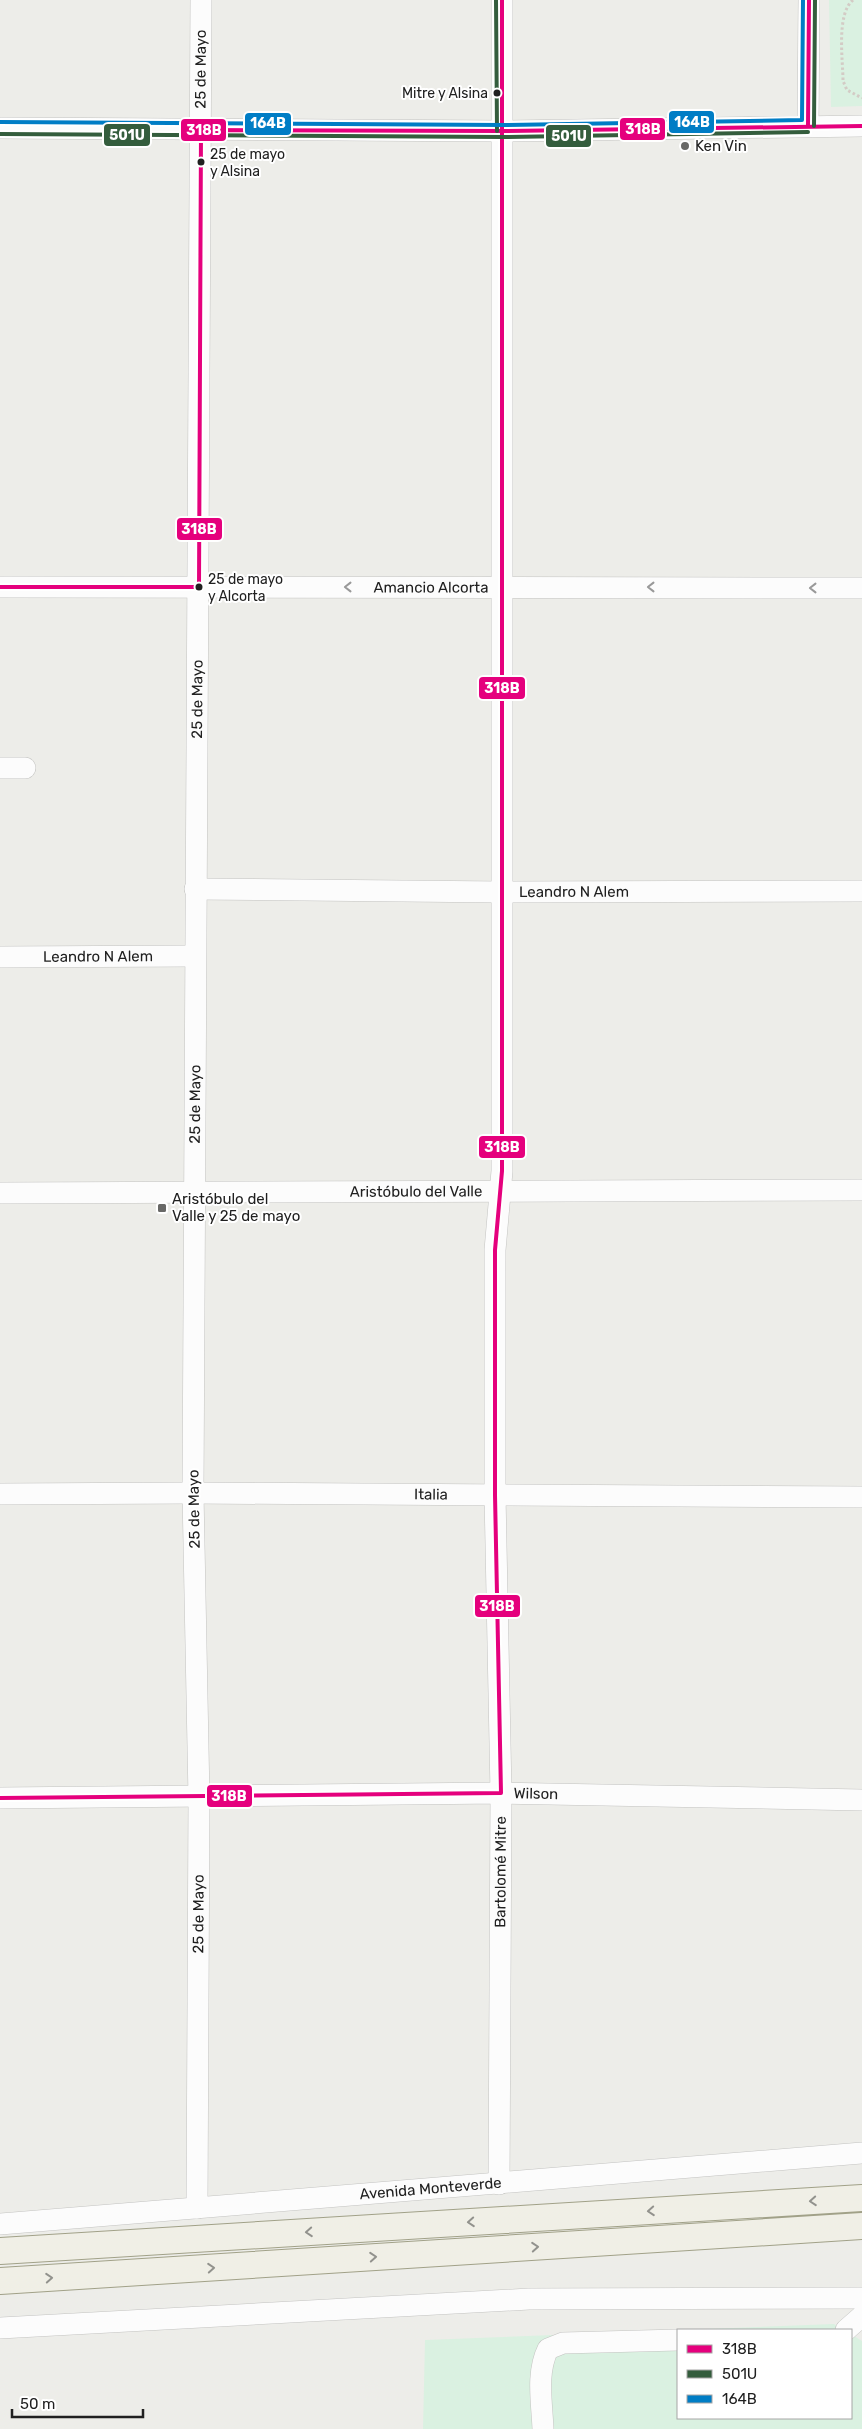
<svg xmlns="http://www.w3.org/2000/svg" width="862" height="2429" font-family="Rubik,sans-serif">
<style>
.park{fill:#daf1e1}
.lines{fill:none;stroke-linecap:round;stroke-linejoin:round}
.minor-casing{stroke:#c3c3c1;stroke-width:22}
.major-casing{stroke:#a1a188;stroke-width:28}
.path{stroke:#d3cbc5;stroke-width:3;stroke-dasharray:2.5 2.5;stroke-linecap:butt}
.minor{stroke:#fcfcfc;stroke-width:21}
.major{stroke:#f0efe6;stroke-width:26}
.bus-1-casing{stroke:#fff;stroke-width:8}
.bus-2-casing{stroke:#fff;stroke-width:8}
.bus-3-casing{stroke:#fff;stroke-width:8}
.bus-1{stroke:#e5007d;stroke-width:4}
.bus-2{stroke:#345d3d;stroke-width:4}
.bus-3{stroke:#007dc5;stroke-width:4}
.oneway{stroke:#999}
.oneway2{stroke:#92928d}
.bus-dot{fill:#202020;stroke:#fff;stroke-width:2}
.poi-dot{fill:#686866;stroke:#fff;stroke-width:2}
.labels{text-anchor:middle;stroke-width:4;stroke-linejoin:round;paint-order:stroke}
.bus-label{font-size:14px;fill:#202020;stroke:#fff;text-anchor:start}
.street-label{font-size:15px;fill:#202020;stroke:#fff}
.poi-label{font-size:15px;fill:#202020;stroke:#fff;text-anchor:start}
.line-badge{stroke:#fff;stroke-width:2}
.badge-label{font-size:14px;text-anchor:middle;font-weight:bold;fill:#fff}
</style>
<rect width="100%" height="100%" fill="#edede9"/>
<!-- park -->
<path class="park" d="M829,0H862V106L831,107Z
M834,2324L844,2330H678V2418H851V2334L862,2341V2429H423L425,2340Z"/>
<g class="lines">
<defs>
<g id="minor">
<path d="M808,126L809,0"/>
<path d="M0,128L503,131L862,126"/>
<path id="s1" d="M0,587L862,588"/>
<path d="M0,768H25"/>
<path id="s2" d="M195,889L501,892L862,891"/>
<path id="s3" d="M0,957L195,956"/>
<path id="s4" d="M0,1193L862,1190"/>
<path id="s5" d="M0,1494L193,1493L862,1497"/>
<path id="s6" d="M0,1798L501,1793L862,1800"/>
<path id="s7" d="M499,2184L501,1793L495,1495V1250L502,1171V0"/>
<path id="s8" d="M197,2208L199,1798L193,1493L201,0"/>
<path id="s9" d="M0,2224L862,2153"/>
<path d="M0,2328L529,2299L862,2298"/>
<path d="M846,2330L862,2316"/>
<path d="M543,2429C542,2403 536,2373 548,2349L563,2343L678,2340"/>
</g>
<path id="major" d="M0,2251L862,2198
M0,2281L862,2226"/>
</defs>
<!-- minor casing -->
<use href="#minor" class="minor-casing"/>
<!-- major casing -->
<use href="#major" class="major-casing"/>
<!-- path -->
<path class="path" d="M853,0C836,14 843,60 843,81L847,90L862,98"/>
<!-- minor -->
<use href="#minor" class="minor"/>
<!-- major -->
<use href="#major" class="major"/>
<defs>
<path id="bus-1" d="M808,126L809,0
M0,587H199L201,130L503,131L862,126
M0,1798L501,1793L495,1495V1250L502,1171V0"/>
<path id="bus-2" d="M496,0L497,131
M814,126L815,0
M0,134L503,137L808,132"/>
<path id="bus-3" d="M0,122L503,125L802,120L803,0"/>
</defs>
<!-- bus-1 casing -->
<use href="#bus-1" class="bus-1-casing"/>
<!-- bus-2 casing -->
<use href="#bus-2" class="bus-2-casing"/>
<!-- bus-3 casing -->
<use href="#bus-3" class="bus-3-casing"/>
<!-- bus-1 -->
<use href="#bus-1" class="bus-1"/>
<!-- bus-2 -->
<use href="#bus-2" class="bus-2"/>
<!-- bus-3 -->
<use href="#bus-3" class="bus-3"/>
</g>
<!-- one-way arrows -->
<defs><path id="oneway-chevron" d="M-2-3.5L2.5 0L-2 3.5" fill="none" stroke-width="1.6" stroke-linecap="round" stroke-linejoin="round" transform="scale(1.25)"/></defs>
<g class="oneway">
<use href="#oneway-chevron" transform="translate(348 587) rotate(180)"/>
<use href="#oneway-chevron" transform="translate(651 587) rotate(-180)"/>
<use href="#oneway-chevron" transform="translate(813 588) rotate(-180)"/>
</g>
<g class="oneway2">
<use href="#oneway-chevron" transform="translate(813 2201) rotate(176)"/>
<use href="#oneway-chevron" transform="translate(651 2211) rotate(176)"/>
<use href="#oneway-chevron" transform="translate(471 2222) rotate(176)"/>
<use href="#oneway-chevron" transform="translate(309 2232) rotate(176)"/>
<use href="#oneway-chevron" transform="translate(535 2247) rotate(-4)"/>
<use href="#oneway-chevron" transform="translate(373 2257) rotate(-4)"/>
<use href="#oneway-chevron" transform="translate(211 2268) rotate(-4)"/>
<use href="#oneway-chevron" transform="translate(49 2278) rotate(-4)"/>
</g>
<!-- markers -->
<g class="bus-dot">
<circle cx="497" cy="93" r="4.5"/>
<circle cx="201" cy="162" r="4.5"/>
<circle cx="199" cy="587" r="4.5"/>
</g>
<g class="poi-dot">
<circle cx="685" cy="146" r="5"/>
<rect x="157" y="1203" width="10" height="10" rx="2.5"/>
</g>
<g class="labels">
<!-- bus labels -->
<g class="bus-label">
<text x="488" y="98" text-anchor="end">Mitre y Alsina</text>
<text x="210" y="159">25 de mayo<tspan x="210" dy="17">y Alsina</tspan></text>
<text x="208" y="584">25 de mayo<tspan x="208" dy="17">y Alcorta</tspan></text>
</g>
<!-- street labels -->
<g class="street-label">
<text dy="5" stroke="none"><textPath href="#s8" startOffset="2139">25 de Mayo</textPath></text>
<text dy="5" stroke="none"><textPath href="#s1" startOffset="431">Amancio Alcorta</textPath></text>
<text dy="5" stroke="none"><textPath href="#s8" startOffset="1509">25 de Mayo</textPath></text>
<text dy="5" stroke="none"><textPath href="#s2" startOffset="379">Leandro N Alem</textPath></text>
<text dy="5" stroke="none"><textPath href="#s3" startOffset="98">Leandro N Alem</textPath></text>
<text dy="5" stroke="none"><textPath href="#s8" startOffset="1104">25 de Mayo</textPath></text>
<text dy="5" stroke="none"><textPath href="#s4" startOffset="416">Aristóbulo del Valle</textPath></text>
<text dy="5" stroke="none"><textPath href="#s5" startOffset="431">Italia</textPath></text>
<text transform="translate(194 1509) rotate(-91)" y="5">25 de Mayo</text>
<text dy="5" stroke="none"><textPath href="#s6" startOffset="536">Wilson</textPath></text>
<text dy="5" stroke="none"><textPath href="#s7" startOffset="312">Bartolomé Mitre</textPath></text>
<text dy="5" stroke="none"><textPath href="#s8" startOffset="294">25 de Mayo</textPath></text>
<text dy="5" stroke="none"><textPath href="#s9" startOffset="432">Avenida Monteverde</textPath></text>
</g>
<!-- poi labels -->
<g class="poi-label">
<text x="695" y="151">Ken Vin</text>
<text x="172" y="1204">Aristóbulo del<tspan x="172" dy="17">Valle y 25 de mayo</tspan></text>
</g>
</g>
<g class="line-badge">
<rect x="668" y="110" width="47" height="24" rx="5" fill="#007dc5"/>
<rect x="244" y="112" width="48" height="24" rx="5" fill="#007dc5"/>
<rect x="619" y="117" width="47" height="24" rx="5" fill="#e5007d"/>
<rect x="180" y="118" width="47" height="24" rx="5" fill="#e5007d"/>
<rect x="103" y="123" width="48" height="24" rx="5" fill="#345d3d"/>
<rect x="545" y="124" width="47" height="24" rx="5" fill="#345d3d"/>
<rect x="176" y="517" width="47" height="24" rx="5" fill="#e5007d"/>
<rect x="478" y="676" width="48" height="24" rx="5" fill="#e5007d"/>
<rect x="478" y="1135" width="48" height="24" rx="5" fill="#e5007d"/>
<rect x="474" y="1594" width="47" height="24" rx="5" fill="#e5007d"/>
<rect x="206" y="1784" width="47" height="24" rx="5" fill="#e5007d"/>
</g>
<g class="badge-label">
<text x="692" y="127">164B</text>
<text x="268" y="128">164B</text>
<text x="643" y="134">318B</text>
<text x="204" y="135">318B</text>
<text x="127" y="140">501U</text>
<text x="569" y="141">501U</text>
<text x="199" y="534">318B</text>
<text x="502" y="693">318B</text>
<text x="502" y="1152">318B</text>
<text x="497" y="1611">318B</text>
<text x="229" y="1801">318B</text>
</g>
<!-- legend -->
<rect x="677" y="2329" width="175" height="90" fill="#ffffff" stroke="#a6a6a6"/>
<rect x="687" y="2345" width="25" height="8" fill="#e5007d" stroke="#a6a6a6"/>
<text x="722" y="2354" font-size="15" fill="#202020">318B</text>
<rect x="687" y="2370" width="25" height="8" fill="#345d3d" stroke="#a6a6a6"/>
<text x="722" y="2379" font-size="15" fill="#202020">501U</text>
<rect x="687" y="2395" width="25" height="8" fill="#007dc5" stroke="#a6a6a6"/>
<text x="722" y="2404" font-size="15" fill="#202020">164B</text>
<!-- scale -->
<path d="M12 2409v8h131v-8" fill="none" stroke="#202020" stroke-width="2.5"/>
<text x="20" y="2409" font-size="15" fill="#202020" stroke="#ffffff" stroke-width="4" paint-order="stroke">50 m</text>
</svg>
